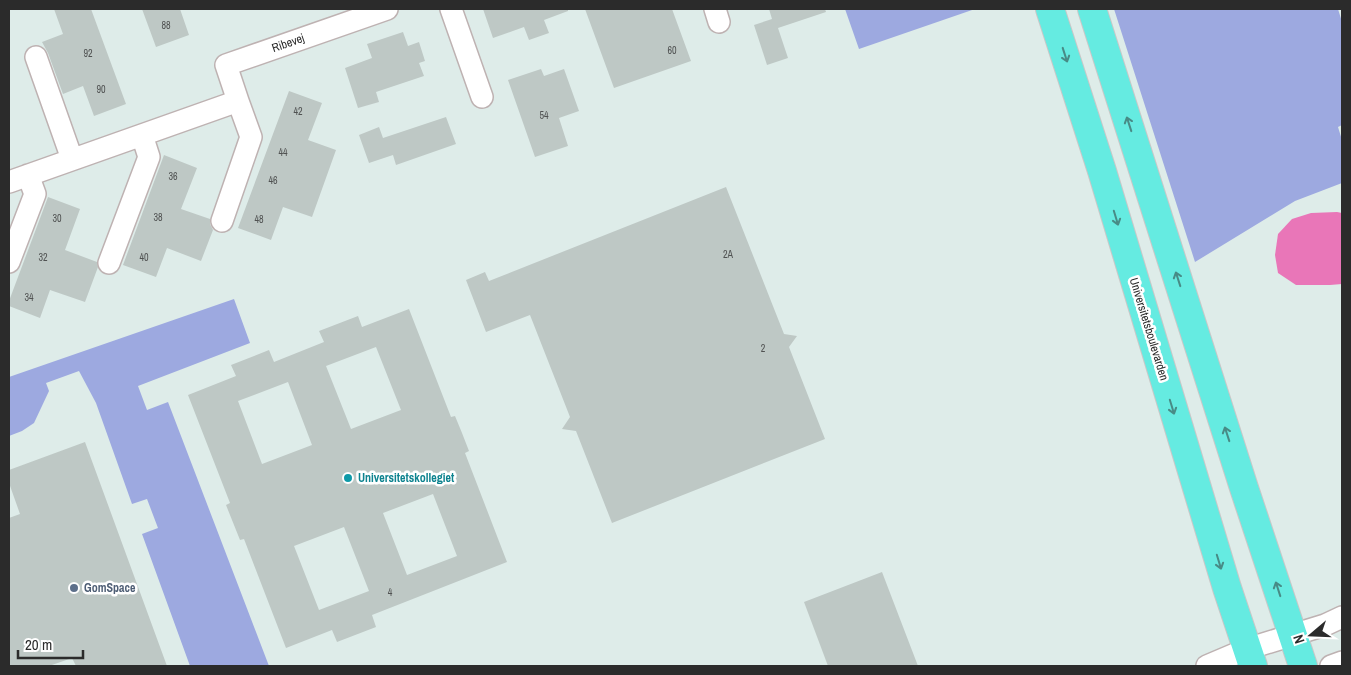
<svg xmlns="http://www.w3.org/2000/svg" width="1351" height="675" font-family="'Archivo Narrow',sans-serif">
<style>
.green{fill:#9da9e0}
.water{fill:#e976b8}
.building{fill:#bec8c5;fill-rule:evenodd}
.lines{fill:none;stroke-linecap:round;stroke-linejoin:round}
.minor-casing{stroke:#beb2b2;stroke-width:24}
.major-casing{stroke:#c8c8c8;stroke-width:30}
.minor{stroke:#fff;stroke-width:21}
.major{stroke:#65ebe1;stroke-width:28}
.oneway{stroke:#488b86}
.culture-dot{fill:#0f9aa8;stroke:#fff;stroke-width:2}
.service-dot{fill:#5c6f8a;stroke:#fff;stroke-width:2}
.labels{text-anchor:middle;stroke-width:5;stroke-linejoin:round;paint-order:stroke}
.number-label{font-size:10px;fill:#505252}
.street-label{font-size:12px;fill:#2b2b2b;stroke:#fff}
.culture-label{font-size:12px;font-weight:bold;fill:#0d838f;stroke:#fff;text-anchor:start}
.service-label{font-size:12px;font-weight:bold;fill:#4e5e75;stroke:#fff;text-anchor:start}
</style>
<rect width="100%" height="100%" fill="#deece9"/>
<!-- green -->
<path class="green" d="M845,9H975L859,49Z
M1114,9H1338L1342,22V125L1338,127L1342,140V183L1295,201L1195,262Z
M234,299L250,343L138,386L147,410L168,402L269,666H190L142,534L158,528L147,499L132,504L96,403L79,371L46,383L49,391L34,423L22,431L9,436V377Z"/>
<!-- water -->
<path class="water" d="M1337,212L1342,213V284L1330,285H1296L1278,273L1275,255L1278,234L1292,219L1311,213Z"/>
<!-- building -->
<path class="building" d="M54,9H91L126,104L94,116L83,86L63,94L48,53L42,42L63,34Z
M142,9H180L189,35L156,47Z
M483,9H568V11L544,20L549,33L529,40L524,27L493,38Z
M585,9H672L691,61L614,88Z
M769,9H825L826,12L778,28L788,58L767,65L754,25L772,19Z
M403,32L408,46L419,42L425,61L419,63L424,76L376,92L379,102L358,108L345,68L372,58L367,44Z
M541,69L544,76L564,69L579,111L559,118L568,146L535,157L508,80Z
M289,91L322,103L308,140L336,150L312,217L283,207L271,240L238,228Z
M446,117L456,144L396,165L393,155L369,163L359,135L379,127L383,138Z
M164,155L197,168L181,209L210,219V224L213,230L201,261L167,248L156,277L123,265Z
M726,187L784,334L797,336L789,347L825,439L612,523L576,431L562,429L570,417L530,315L486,332L466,280L485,272L489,281Z
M48,197L80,209L65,250L97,262L98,267L85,302L50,290L40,318L9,306V301Z
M409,309L451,417L455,416L462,433L469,451L465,453L507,562L372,615L376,627L337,642L332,630L286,648L244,539L240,540L226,505L230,503L188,395L236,376L231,365L269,350L274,362L324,342L319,331L358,316L362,327ZM376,347L401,410L351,429L326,366ZM288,382L312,445L262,464L238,401ZM433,494L457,556L407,575L383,513ZM344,527L369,591L319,610L294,546Z
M85,442L167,666H76L72,658L49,666H9V518L20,514L9,483V470Z
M882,572L918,666H828L804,602Z"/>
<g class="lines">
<defs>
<path id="minor" d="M451,9L482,97
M715,9L719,22
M36,57L72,159
M9,182L238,101L226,65L387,9
M222,221L251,137L238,101
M9,262L35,194L28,175
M109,263L149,157L142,135
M1207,666L1247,649L1325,625L1342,617
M1331,666L1342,662"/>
<path id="major" d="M1050,9L1102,171L1227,588L1253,666
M1092,9L1244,488L1303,666"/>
</defs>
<!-- minor casing -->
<use href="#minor" class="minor-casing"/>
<!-- major casing -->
<use href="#major" class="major-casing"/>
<!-- minor -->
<use href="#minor" class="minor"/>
<!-- major -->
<use href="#major" class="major"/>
</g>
<!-- one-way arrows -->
<defs><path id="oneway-shaft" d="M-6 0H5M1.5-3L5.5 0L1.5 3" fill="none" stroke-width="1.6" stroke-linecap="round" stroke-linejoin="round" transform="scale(1.25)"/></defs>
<g class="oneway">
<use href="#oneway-shaft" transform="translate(1065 55) rotate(72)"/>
<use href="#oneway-shaft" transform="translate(1129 124) rotate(-108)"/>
<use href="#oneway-shaft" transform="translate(1116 218) rotate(73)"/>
<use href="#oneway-shaft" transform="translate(1178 279) rotate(-108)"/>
<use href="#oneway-shaft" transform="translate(1172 407) rotate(73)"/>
<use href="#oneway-shaft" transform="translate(1227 434) rotate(-108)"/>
<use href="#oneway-shaft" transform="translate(1219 562) rotate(73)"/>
<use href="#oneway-shaft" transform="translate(1278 589) rotate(-108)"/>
</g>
<!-- markers -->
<circle class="culture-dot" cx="348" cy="478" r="5"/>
<circle class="service-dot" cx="74" cy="588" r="5"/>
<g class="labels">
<!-- number labels -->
<g class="number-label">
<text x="166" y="29">88</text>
<text x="672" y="54">60</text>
<text x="88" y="57">92</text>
<text x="101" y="93">90</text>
<text x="298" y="115">42</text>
<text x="544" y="119">54</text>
<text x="283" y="156">44</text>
<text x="173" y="180">36</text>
<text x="273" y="184">46</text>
<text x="158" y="221">38</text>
<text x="57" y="222">30</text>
<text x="259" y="223">48</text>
<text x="728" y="258">2A</text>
<text x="43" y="261">32</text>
<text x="144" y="261">40</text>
<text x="29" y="301">34</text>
<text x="763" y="352">2</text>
<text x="390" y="596">4</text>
</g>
<!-- street labels -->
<g class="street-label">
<text transform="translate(288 43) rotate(-19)" y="4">Ribevej</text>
<text transform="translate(1149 329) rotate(73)" y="4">Universitetsboulevarden</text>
</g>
<!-- culture labels -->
<g class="culture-label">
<text x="358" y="482">Universitetskollegiet</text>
</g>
<!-- service labels -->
<g class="service-label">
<text x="84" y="592">GomSpace</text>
</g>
</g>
<!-- border -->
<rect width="1351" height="675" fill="none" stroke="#2b2b2b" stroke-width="20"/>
<!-- north arrow -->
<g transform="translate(1311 635) rotate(251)" stroke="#ffffff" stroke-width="4" paint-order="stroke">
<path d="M0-4L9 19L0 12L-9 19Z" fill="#2b2b2b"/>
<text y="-8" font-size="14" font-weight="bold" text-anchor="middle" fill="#2b2b2b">N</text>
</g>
<!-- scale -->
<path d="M18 650v8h65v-8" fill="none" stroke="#2b2b2b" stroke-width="2.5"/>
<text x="25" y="650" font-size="15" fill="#2b2b2b" stroke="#ffffff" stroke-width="4" paint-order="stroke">20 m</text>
</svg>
